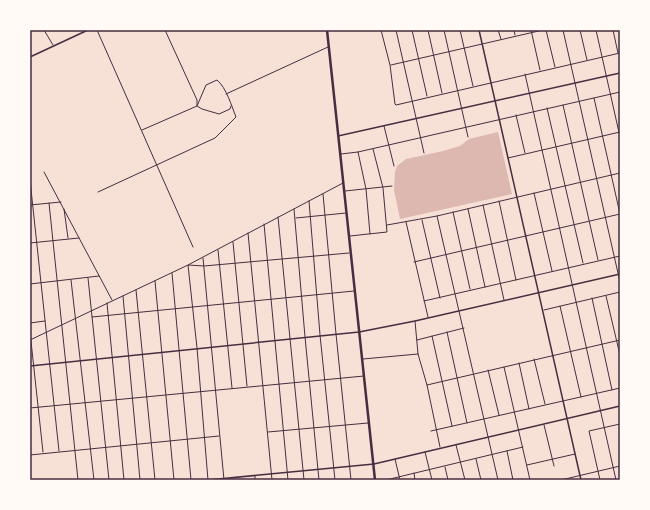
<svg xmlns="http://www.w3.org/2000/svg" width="650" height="510" font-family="'Work Sans',sans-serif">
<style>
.water{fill:#dcb8b0}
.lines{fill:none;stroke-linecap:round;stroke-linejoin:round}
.minor{stroke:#4a2c40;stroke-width:1}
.tertiary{stroke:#4a2c40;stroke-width:1.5}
.trunk{stroke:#4a2c40;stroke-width:2.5}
.neatline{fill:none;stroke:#4a2c40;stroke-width:1.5}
</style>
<rect width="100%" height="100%" fill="#f7e1d7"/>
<!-- water -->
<path class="water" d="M498,132L512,194L400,219L394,190L395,172L397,166L406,159L443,151L460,146L469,139Z"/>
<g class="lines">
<!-- minor -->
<path class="minor" d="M44,30L53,45
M97,30L193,247
M381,30L390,65L395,104L396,105L620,53
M396,30L424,153
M412,30L427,96
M428,30L442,93
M444,30L468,137
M460,30L473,86
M498,30L501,39
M514,30L515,35
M531,30L540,70
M546,30L555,67
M563,30L620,282
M580,30L587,60
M596,30L620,137
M613,30L618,53
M391,65L543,30
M525,74L616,480
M226,94L328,47
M594,98L620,214
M563,105L598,260
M547,108L583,263
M516,115L525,153
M384,126L394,166
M142,130L197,106V100L165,30
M358,152L366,189L370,234
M341,154L358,152L620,92
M508,158L620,132
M44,172L112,300
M30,180L59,451
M345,191L392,186
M98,192L215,138L236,117C232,107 226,87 217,80L206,85L197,106L202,109L219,114L230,109L231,106
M534,193L552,271
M323,194L336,334L351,480
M309,201L320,335L335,480
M499,201L516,280
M49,203L78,480
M30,205L61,202
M483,205L504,300
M64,209L68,238
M294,209L305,337L319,480
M468,209L485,287
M453,212L470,289
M437,216L498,480
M278,217L304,480
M296,218L346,213
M422,220L440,298
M406,222L428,317
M264,224L288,480
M387,225L437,216L620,173
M248,233L272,480
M350,236L387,232L383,188L373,149
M233,242L247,386
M30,243L79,238
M218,250L232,388
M203,258L224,480
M414,262L620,214
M172,273L191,480
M88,278L109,480
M71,280L94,480
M155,281L174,480
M30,284L99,276
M136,290L155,480
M123,296L140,480
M606,296L620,355
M592,298L612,390
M424,301L620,256
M107,303L124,480
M560,306L581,397
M544,310L620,292
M92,317L354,291
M415,321L418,354L427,385L440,447
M30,323L45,321
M30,332L43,452
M447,332L467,423
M432,336L452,426
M30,340L188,265L204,266L349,253
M417,340L464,328
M363,359L418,354
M534,359L545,404
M519,363L529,409
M504,367L530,480
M488,370L499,415
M427,385L620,340
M30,408L364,376
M544,425L554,466
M431,431L620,388
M268,432L368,423
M456,445L465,480
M507,451L513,480
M425,452L432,480
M30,455L219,436
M395,459L400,480
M476,459L481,480
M527,465L575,454
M445,467L448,480
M414,473L415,480
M255,476V480
M208,480L197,348L188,265L343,183
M386,480L523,447
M561,480L620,466
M600,480L589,431L620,424"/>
<!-- tertiary -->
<path class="tertiary" d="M479,30L581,480
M30,57L88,30
M338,136L620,73
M30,366L359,332L415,321L620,274
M208,480L374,464L620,406"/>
<!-- trunk -->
<path class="trunk" d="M327,30L375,480"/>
</g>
<!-- border -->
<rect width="650" height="510" fill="none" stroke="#fffaf5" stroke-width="62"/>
<rect x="31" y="31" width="588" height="448" class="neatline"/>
</svg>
